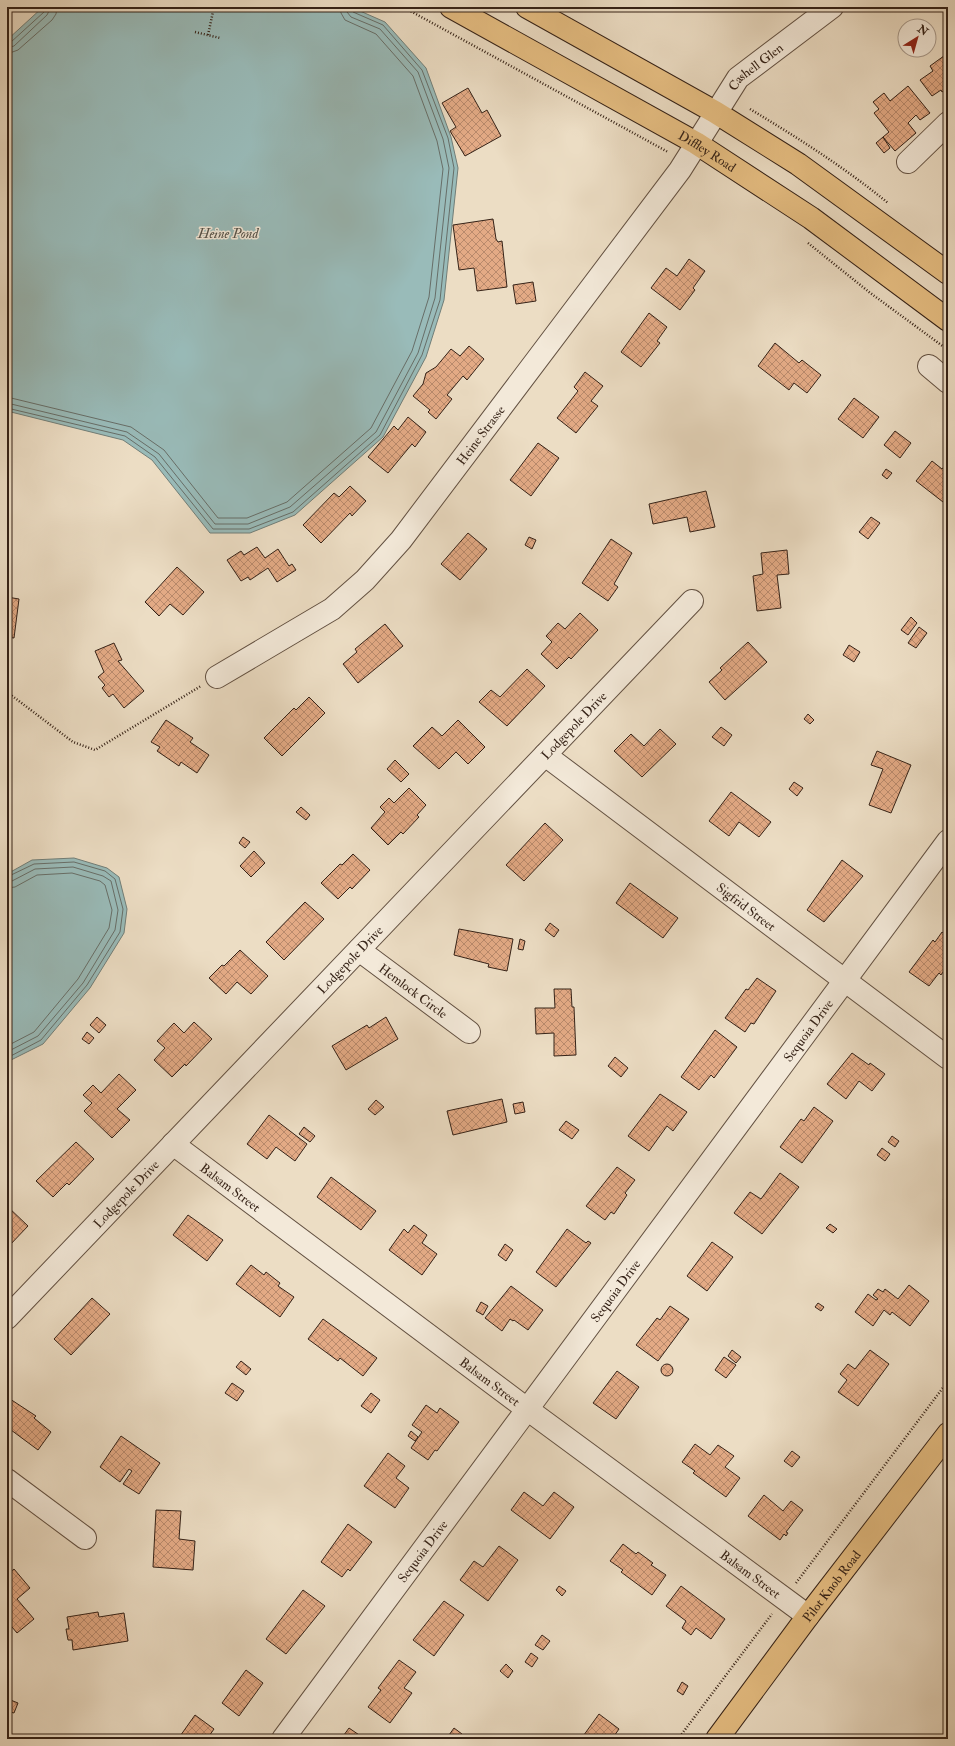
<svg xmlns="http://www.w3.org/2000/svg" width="955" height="1746" font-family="'IM FELL Double Pica',serif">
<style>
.water{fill:#99bbb9;stroke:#717e78}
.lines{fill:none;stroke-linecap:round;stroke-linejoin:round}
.shore{stroke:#676e68;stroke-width:1}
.building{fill:url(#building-cross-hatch);stroke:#352217}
.minor-casing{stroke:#635142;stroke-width:24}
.major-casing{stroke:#352217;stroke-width:24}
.path{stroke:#352217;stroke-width:2.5;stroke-dasharray:1 2;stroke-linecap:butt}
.minor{stroke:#f3e9d9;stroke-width:22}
.major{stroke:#e6be82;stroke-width:22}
.labels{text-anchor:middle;stroke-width:3;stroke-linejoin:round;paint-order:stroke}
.street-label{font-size:13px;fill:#352217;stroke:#f3e9d9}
.water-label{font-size:14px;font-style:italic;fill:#535048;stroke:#f3e9d9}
</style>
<defs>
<pattern id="building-cross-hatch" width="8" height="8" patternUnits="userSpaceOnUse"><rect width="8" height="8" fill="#e3aa85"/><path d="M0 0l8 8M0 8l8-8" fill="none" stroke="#b98a6c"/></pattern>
</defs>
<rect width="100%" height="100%" fill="#ecddc4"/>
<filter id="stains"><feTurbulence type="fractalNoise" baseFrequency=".005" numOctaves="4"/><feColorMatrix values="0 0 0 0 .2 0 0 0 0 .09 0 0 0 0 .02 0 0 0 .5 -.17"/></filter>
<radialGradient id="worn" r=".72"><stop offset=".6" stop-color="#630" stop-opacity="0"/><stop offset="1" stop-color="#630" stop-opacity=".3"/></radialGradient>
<!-- water -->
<path class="water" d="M43,7H351L385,22L426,68L451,137L458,168L444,300L426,357L383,437L295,515L250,533H210L152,460L123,440L7,411V40Z
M74,858L107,868L119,877L127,909L124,933L90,988L43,1044L7,1062V874L32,860Z"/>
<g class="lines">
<!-- shore -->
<path class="shore" d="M7,43L11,42L44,12L46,7
M7,48L14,46L47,15L51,7
M7,54L18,50L52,20L56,14L57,7
M7,397L131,427L164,450L218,518H247L287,502L371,428L412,351L429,297L443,169L437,141L413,76L376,34L345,20L341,13L340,7
M7,403L127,432L159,454L215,524H248L290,507L376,432L418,353L435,298L449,168L443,139L418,72L380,29L351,17L347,12L346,7
M7,408L125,436L155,457L213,529H249L293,512L380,435L422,355L440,300L454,168L448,138L422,70L383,25L353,12L351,7
M7,877L34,864L74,862L105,871L115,879L123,909L120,932L87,985L41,1040L7,1058
M7,882L12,881L35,869L73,867L103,876L111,881L118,910L115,930L83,983L38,1036L7,1052
M7,888L15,887L37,875L72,873L100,881L105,885L112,910L109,928L78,979L34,1032L7,1046"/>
</g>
<!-- building -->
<path class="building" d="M948,53V88L942,92L941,90L932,96L920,80L933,71L930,66Z
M908,86L930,113L920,120L916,115L908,123L916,133L895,151L883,137L889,132L874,113L879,109L873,102L884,93L890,101Z
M468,88L482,113L487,110L501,136L465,156L450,131L456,127L442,103Z
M883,137L890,148L884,153L876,143Z
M493,219L496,239L498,242L502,241L507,287L477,291L474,268L459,270L453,225Z
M689,259L705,271L693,288L695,290L680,310L651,288L666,268L677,276Z
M533,282L536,301L516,304L513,285Z
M649,313L667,327L657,341L660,343L641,367L621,352Z
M775,343L799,363L802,360L821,375L807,393L794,383L789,390L758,366Z
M469,346L484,359L467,380L463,376L447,395L452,399L436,419L428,412L430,410L413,396L423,384L426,373L436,367L451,349L460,356Z
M585,372L603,386L591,401L598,406L576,433L557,418L578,391L574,387Z
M854,398L879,417L863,438L838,419Z
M408,417L426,432L415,447L412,444L388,473L368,457L394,426L398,430Z
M895,431L911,443L900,458L884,445Z
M538,443L559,458L531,496L510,480Z
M932,461L942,469L948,462V496L943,502L916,481Z
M886,469L892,473L887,479L882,475Z
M350,486L366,501L352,516L350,513L321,543L303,525L334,493L339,497Z
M706,491L715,527L690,532L687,517L653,524L649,504Z
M871,517L880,523L868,539L859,532Z
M468,533L487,549L460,580L441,564Z
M529,537L536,540L532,549L525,545Z
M611,539L632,553L614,584L618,587L608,601L582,583Z
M257,547L265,558L278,549L289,566L292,564L296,570L277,582L268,568L250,580L248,577L241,581L227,560L241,551L244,555Z
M787,550L789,574L777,575L781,608L757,611L753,576L763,574L761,553Z
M177,567L204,592L183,615L170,604L159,616L145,602Z
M7,597L19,599L14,638L7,637Z
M580,613L598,630L571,659L569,657L557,669L541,654L552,642L546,636L558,623L565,629Z
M911,617L917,623L908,635L901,630Z
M385,624L403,646L358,683L343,664L357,652L355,649Z
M919,627L927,633L916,648L908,643Z
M748,642L767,662L725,700L709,682L722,670L720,668Z
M114,643L122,660L118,661L144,691L124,708L113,694L109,697L102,688L105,685L98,677L104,672L95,651Z
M849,645L860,652L854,662L843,655Z
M527,669L545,686L507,726L479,702L491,690L500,697Z
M309,697L325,713L282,756L264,738L294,708L296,710Z
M808,714L814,720L810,724L804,719Z
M166,720L193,738L190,742L209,755L197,773L181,762L179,766L157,751L160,747L151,742Z
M458,720L485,747L468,764L456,752L439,769L413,746L432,727L442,736Z
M721,727L732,735L724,746L712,737Z
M660,729L676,744L642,777L614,751L631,734L644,746Z
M877,751L911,765L891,813L869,805L883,769L871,765Z
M395,760L409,774L401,782L387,769Z
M794,782L803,788L797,796L789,789Z
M409,788L426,805L417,815L419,817L403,834L401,832L388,845L371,828L385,812L380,807L389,798L394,803Z
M731,792L771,822L759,837L739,822L729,836L709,821Z
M301,807L310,815L306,820L296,812Z
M545,823L563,840L524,881L506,865Z
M243,837L250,842L245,848L239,843Z
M254,851L265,863L251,877L240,866Z
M353,854L370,870L352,889L350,887L338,899L321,883L340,864L342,865Z
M842,860L863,876L824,922L807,910Z
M630,883L678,918L663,938L616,903Z
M305,902L324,919L284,960L266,942Z
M550,923L559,930L554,937L545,930Z
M459,929L513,939L507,971L488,967L489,964L454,955Z
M942,932L948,937V965L941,975L939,973L929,986L909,972L933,940L935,942Z
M520,939L525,941L523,950L518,949Z
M240,950L268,976L251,994L237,982L226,994L209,978L222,965L224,966Z
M757,978L776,991L754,1024L751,1023L745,1032L725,1018L746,989L748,990Z
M554,989H571L572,1007H574L576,1055L554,1056V1033L536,1034L535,1008H555Z
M97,1017L106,1025L99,1033L90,1025Z
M386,1017L398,1039L346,1070L332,1046L367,1025L369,1028Z
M194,1022L212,1039L186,1066L185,1064L172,1077L154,1060L165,1048L157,1041L174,1023L184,1033Z
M715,1030L737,1047L714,1078L711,1075L699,1090L681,1077Z
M87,1032L94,1038L89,1044L82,1039Z
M852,1053L869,1065L870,1063L885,1074L872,1091L859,1081L846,1099L827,1084Z
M615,1057L628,1068L621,1077L608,1066Z
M119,1074L136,1090L117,1109L130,1120L112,1138L84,1111L92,1103L83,1095L93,1085L101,1093Z
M660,1094L687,1112L673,1131L667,1126L649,1151L628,1136Z
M502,1099L507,1122L453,1135L447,1111Z
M376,1100L384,1107L375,1115L368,1109Z
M523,1102L525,1112L515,1114L513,1104Z
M814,1107L833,1121L802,1163L780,1147L801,1119L804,1121Z
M269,1115L307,1144L295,1161L276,1147L267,1159L247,1144Z
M566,1121L579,1130L572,1139L559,1130Z
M304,1127L315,1136L310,1142L299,1134Z
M892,1136L899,1141L895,1147L888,1142Z
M76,1142L94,1159L69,1185L67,1183L53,1197L36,1181Z
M882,1148L890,1154L885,1161L877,1155Z
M617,1167L635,1180L625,1193L627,1195L614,1214L611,1212L605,1220L586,1206Z
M780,1173L799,1187L762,1234L734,1213L750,1192L761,1199Z
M331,1177L376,1211L361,1230L317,1197Z
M948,1194V1204L943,1200Z
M7,1206L28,1226L8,1247L7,1244L9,1242L7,1241Z
M188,1215L223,1240L207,1261L173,1235Z
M830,1224L837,1229L833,1233L826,1228Z
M414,1225L427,1235L422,1243L437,1254L422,1275L389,1250L404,1229L408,1233Z
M567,1229L586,1243L588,1241L591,1243L556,1287L536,1272Z
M712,1242L733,1257L707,1291L687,1276Z
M505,1244L513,1250L506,1261L498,1255Z
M251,1265L264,1275L266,1272L280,1283L278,1286L294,1297L280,1317L236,1284Z
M909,1285L929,1301L910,1326L892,1312L890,1315L884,1310L873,1326L855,1312L868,1294L876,1300L878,1299L873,1295L878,1289L883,1292L885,1289L898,1299Z
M511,1286L543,1310L528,1330L514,1320L513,1321L510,1319L502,1331L485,1318Z
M92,1298L110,1314L71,1355L54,1339Z
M481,1302L488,1306L483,1315L476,1311Z
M818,1303L824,1307L821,1311L815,1307Z
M670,1306L689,1319L658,1361L636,1345L657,1318L660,1320Z
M323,1319L377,1358L363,1376L340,1358L338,1361L308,1339Z
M732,1350L741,1357L736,1363L728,1356Z
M870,1350L889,1364L858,1406L838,1392L847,1380L840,1374L848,1364L855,1369Z
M724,1357L736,1365L726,1378L715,1370Z
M241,1361L251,1369L246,1375L236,1367Z
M661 1370a6 6 0 1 1 12 0a6 6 0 1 1-12 0Z
M617,1371L639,1387L616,1419L593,1403Z
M232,1383L244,1391L237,1401L225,1393Z
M371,1393L380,1400L371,1413L361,1406Z
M7,1397L36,1416L34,1418L51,1432L38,1450L7,1427Z
M426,1405L437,1413L440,1408L459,1422L437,1451L435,1450L428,1460L411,1448L422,1432L412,1425Z
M411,1431L418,1437L415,1441L408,1436Z
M121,1436L160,1463L139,1494L123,1484L132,1471L129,1469L120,1482L100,1467Z
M695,1444L710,1455L718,1445L734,1456L725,1467L740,1478L726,1497L693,1473L695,1471L682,1462Z
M792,1451L800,1457L792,1467L784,1461Z
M388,1453L405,1466L396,1478L409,1488L395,1508L364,1486Z
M524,1492L543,1506L554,1492L574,1507L550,1539L511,1510Z
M764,1495L783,1511L791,1501L803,1510L786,1532L788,1533L786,1536L784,1534L780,1540L748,1516Z
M156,1510L181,1511L179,1539L195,1541L193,1570L153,1567Z
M348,1524L372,1542L350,1571L348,1569L342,1577L321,1562Z
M623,1544L636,1554L638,1552L653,1563L651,1565L666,1575L652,1595L621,1572L623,1570L610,1561Z
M499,1546L518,1560L488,1601L460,1580L474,1561L483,1567Z
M14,1569L30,1588L17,1599L34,1619L17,1633L7,1621V1575Z
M559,1586L566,1591L562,1596L556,1590Z
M681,1586L725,1619L711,1639L696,1628L691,1635L682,1628L686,1621L666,1606Z
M303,1590L325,1606L286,1654L266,1639Z
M444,1601L464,1615L434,1656L413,1640Z
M98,1612L99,1617L124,1613L128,1641L73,1650L72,1640H68L66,1629H69L67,1617Z
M542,1635L550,1641L543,1650L535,1645Z
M531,1653L538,1658L532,1667L525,1662Z
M399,1660L416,1672L404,1688L412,1693L390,1723L368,1707L381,1690L378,1688Z
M506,1664L513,1671L508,1678L500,1671Z
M246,1670L263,1683L239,1716L222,1703Z
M682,1682L688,1686L683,1695L677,1691Z
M8,1699L18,1703L14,1713L7,1711Z
M599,1714L619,1729L612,1739H581Z
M195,1715L214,1729L207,1739H178Z
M349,1728L365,1739H341Z
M454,1728L462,1734L458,1739H455L449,1735Z"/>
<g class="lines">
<defs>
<g id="minor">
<path d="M908,162L948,123"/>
<path d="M929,366L948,382"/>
<path id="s1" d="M217,677L332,609L365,580L401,540L680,170L738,78L832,7"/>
<path id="s2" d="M545,755L948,1058"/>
<path id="s3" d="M359,950L469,1032"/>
<path id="s4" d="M173,1144L527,1409L808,1616"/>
<path id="s5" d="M7,1318L692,601"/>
<path d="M7,1480L85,1538"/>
<path id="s6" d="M283,1739L948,841"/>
</g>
<g id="major">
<path id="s7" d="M451,7L696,143L811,218L948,320"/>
<path d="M527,7L715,112L798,164L948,273"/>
<path id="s8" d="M717,1739L808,1616L948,1434"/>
</g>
</defs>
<!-- minor casing -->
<use href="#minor" class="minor-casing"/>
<!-- major casing -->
<use href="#major" class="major-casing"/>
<!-- path -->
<path class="path" d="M403,7L668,152
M195,32L220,38
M208,35L214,7
M750,109C798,138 844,167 888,203
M808,243L869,292L948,350
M7,692L73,742L95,750L201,686
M796,1583L948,1381
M678,1739L772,1614"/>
<!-- minor -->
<use href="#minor" class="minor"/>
<!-- major -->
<use href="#major" class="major"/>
</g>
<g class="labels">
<!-- street labels -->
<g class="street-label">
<text dy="5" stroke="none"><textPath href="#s1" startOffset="824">Cashell Glen</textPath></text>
<text dy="5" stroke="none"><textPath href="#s7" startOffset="294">Diffley Road</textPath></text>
<text dy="5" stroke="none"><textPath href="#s1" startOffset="363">Heine Strasse</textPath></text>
<text dy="5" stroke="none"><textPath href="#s5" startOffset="820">Lodgepole Drive</textPath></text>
<text dy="5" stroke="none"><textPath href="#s2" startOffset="252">Sigfrid Street</textPath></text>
<text dy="5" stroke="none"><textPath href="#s5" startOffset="496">Lodgepole Drive</textPath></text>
<text dy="5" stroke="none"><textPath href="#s3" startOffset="68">Hemlock Circle</textPath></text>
<text dy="5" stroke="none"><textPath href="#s6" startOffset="882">Sequoia Drive</textPath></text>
<text dy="5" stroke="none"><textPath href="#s4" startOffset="72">Balsam Street</textPath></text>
<text dy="5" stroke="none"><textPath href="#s5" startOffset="172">Lodgepole Drive</textPath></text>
<text dy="5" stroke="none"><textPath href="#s6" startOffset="558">Sequoia Drive</textPath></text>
<text dy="5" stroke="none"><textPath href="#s4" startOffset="396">Balsam Street</textPath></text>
<text dy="5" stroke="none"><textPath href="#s6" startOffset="234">Sequoia Drive</textPath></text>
<text dy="5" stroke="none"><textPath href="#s4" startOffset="720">Balsam Street</textPath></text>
<text dy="5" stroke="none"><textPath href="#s8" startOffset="191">Pilot Knob Road</textPath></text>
</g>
<!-- water labels -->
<g class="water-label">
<text x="228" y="238">Heine Pond</text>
</g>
</g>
<!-- margin -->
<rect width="955" height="1746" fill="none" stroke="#ecddc4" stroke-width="24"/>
<rect x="8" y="8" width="939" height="1730" fill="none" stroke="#352217" stroke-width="2"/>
<rect x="12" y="12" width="931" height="1722" fill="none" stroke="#352217"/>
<!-- north arrow -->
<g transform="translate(917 38) rotate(37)"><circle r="19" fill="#f3e9d9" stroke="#a7998b"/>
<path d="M0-3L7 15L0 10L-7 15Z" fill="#8f2418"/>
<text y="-6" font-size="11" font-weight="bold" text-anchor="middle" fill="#352217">N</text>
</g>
<rect width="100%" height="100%" filter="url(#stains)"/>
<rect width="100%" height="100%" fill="url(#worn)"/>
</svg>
